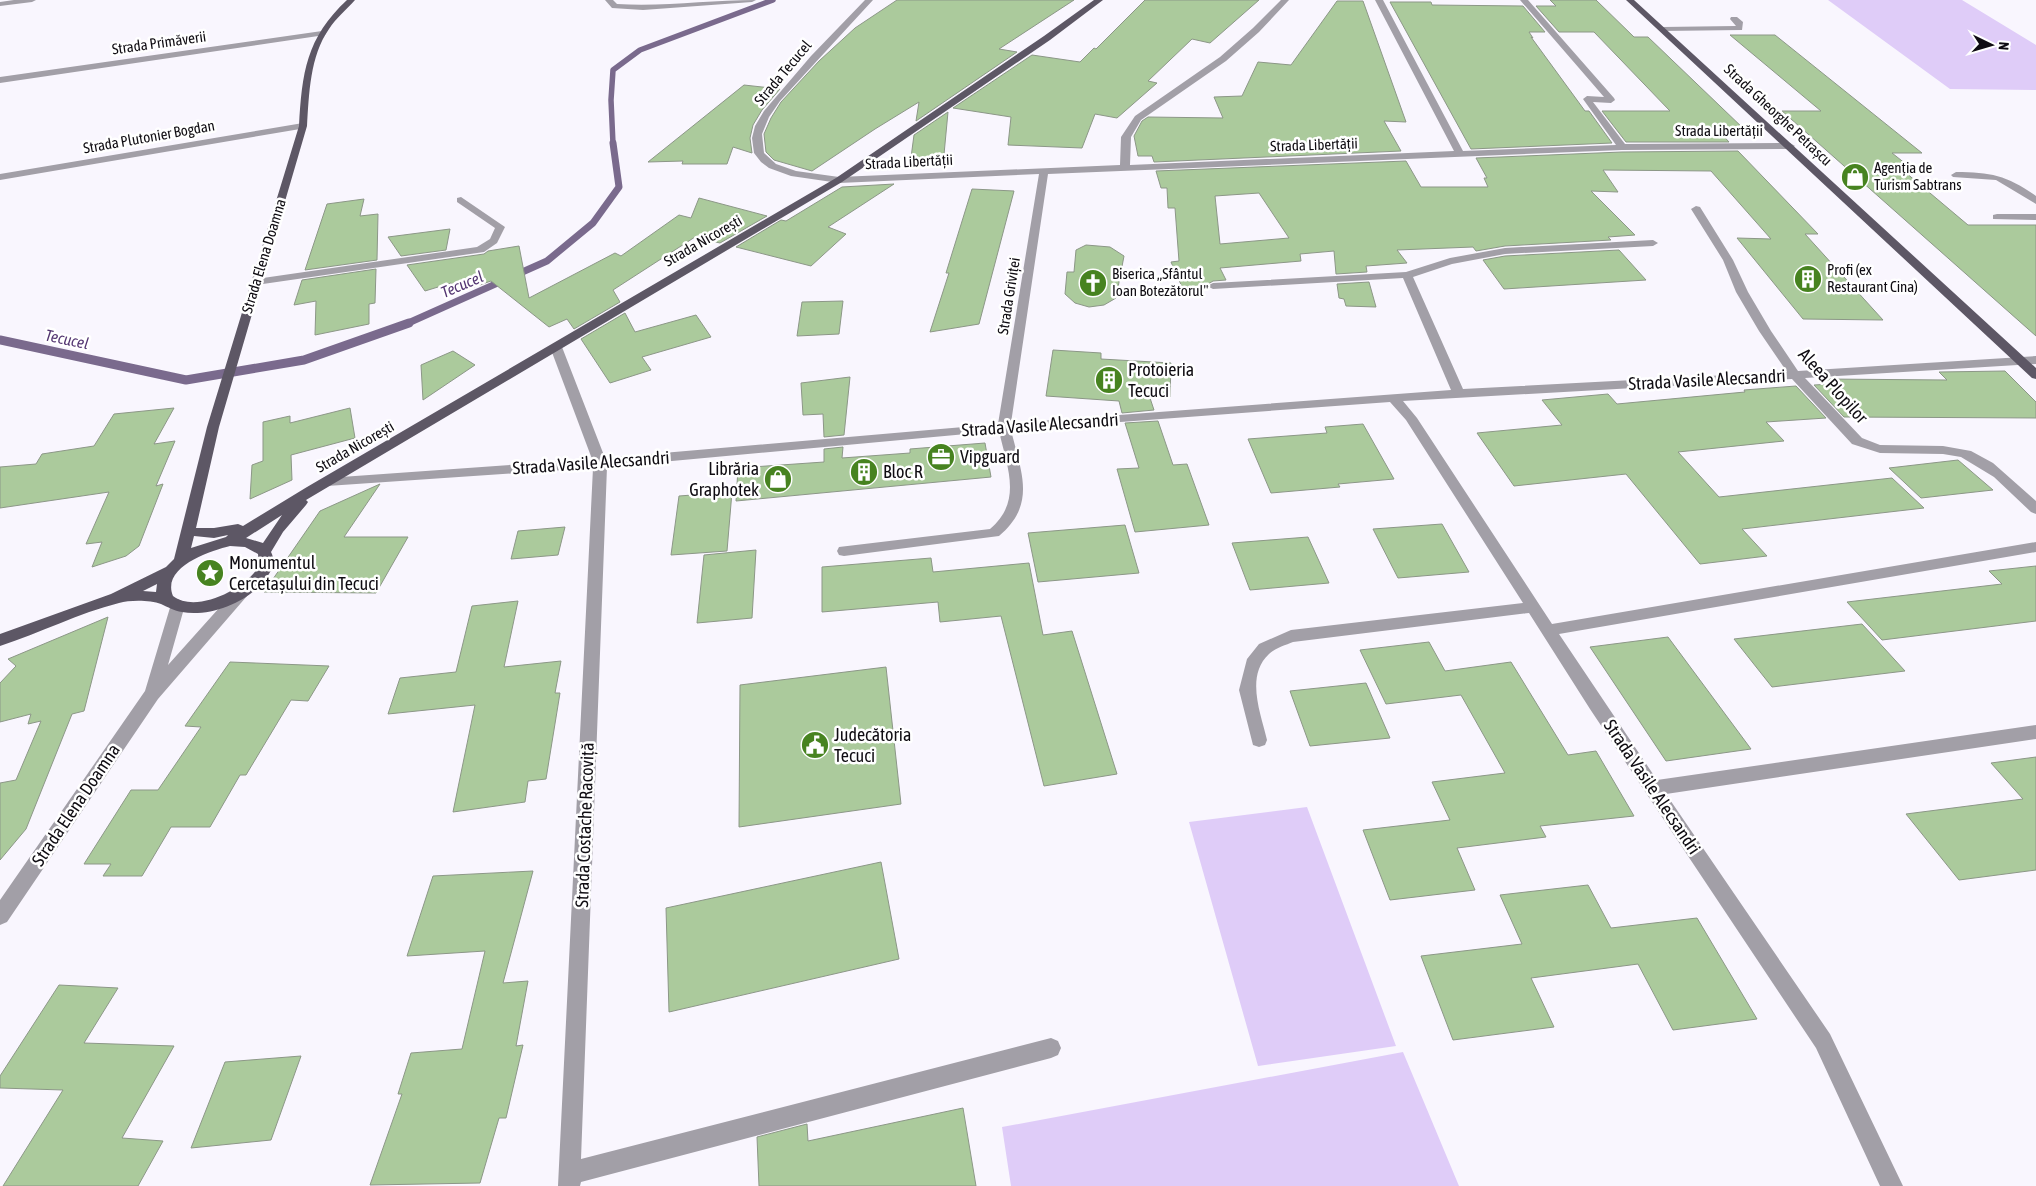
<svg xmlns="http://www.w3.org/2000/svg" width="2036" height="1186" font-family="'Asap Condensed',sans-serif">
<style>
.green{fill:#dfccf8}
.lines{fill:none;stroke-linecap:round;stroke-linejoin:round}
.stream-far2{stroke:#7a6a8d;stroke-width:5.5}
.stream-far1{stroke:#7a6a8d;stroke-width:7}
.stream{stroke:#7a6a8d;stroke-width:9}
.building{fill:#abca9c;stroke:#8c9787;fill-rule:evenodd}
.minor{fill:#a29fa7;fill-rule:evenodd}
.major{fill:#5d5765;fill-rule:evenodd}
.labels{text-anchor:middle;stroke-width:5;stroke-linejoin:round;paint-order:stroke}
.far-street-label{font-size:15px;fill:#0f0c12;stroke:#fff}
.far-poi-label{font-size:15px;fill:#0f0c12;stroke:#fff;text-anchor:start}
.far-water-label{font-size:16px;font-style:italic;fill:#543672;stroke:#fff}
.poi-label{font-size:18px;fill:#0f0c12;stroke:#fff;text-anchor:start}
.street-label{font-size:18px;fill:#0f0c12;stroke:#fff}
</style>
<rect width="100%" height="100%" fill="#f9f6fe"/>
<!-- green -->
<path class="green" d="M1828,0H1962L2036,45V90L1950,89Z
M1307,807L1396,1046L1258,1066L1189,822Z
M1403,1052L1459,1186H1011L1002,1127Z"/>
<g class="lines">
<!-- stream-far2 -->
<path class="stream-far2" d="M613,144L611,100L613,70L640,50L773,0"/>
<!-- stream-far1 -->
<path class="stream-far1" d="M406,324L547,261L593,223L619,187L613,143"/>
<!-- stream -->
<path class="stream" d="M0,340L186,380L304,360L409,323"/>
</g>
<!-- building -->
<path class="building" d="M897,0H1074L999,49L1017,52L916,121L919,102L875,129L812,171L774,160L766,152L764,134L771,118L781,102L819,61L855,28Z
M1145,0H1259L1210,43L1192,39L1148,81L1157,83L1117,118L1095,114L1082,148L1008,145L1011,117L953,108L1032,55L1080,62L1094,48L1096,49Z
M1550,0H1596L1634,37H1648L1745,130H1718L1729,142H1626L1602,111H1670L1594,32H1559L1536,6H1556Z
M1337,1H1363L1406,122L1384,121L1401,151L1154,162L1152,156H1138L1134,136L1142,121L1148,117L1223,118L1214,97L1242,96L1258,62L1291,65Z
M1390,2H1431L1432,5L1523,6L1545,32H1529L1533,38L1531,37L1585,111H1589L1612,143L1471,149Z
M1730,35H1775L1922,153H1892L1916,172H1905L1968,225H2036V336L1782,111H1821Z
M744,85L780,89L762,110L753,125L750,138L752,153L733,147L727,164H682L683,161L648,162Z
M948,112L943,165H910L914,135Z
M1738,151L1818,234H1805L1883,320L1803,319L1737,238L1771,239L1711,171L1603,170L1618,192L1591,191L1635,235L1608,237L1611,240L1505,246L1476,251L1473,247L1397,250L1407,263L1366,266L1367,272L1336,274L1334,251L1300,254L1301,261L1220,268L1226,280L1213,281L1205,286L1182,287L1171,262L1179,261L1175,208H1168L1167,188H1161L1156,171L1406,161L1421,187H1488L1484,178H1487L1476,158L1622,152ZM1259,193L1289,238L1220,244L1215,196Z
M894,184L828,227L846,234L811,266L736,247L781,220L786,221L842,187Z
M972,189L1014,191L979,324L930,332L949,273H946Z
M699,198L767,216L720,243L695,237L613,290L620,302L574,329L567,319L549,327L491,281L460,292L451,283L425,291L407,265L484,254L488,251L519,246L529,298L615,253L621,256L679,215L691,218Z
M364,199L360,216L378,214L377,260L305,270L327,204Z
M450,229L446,250L401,256L388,237Z
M1086,245L1110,247L1124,256L1116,298L1104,305L1089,307L1075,303L1065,294L1067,272H1074L1076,250Z
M1619,250L1646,280L1504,289L1483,260L1505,256Z
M376,269L375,303L369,304V324L315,335L316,301L294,305L302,280Z
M1369,282L1376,307L1346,306L1344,299L1339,298L1337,284Z
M843,301L839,334L797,336L802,302Z
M625,313L635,332L696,315L711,337L642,357L651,370L610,383L581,339Z
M1053,350L1101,353V359L1171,363L1170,397L1149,395L1154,410L1122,413L1119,401L1046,396Z
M453,351L475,365L423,400L421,365Z
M2005,371L2036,402V418L1844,417L1814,385L1831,384L1826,379L1947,380L1939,372Z
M850,377L844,435L824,437L823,414L803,415L801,383Z
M1796,386L1826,418L1766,422L1784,441L1678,452L1719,497L1892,478L1924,508L1742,529L1767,556L1700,564L1626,474L1514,486L1477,433L1562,425L1542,400L1608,394L1617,404L1745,392L1744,390Z
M174,408L154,444L175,441L156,486L163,484L139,546L126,556L92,567L102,542L86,544L109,492L0,508V467L36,464L42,454L94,446L114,414Z
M350,408L355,438L291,455L292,480L250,499L252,465L263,461V422L290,416V423Z
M1158,421L1173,465L1187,464L1209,525L1135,532L1117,469L1139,468L1125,423Z
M1363,424L1394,479L1338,484L1340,487L1271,493L1248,439L1327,433L1325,427Z
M985,443L991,477L736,501L738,468L824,462V449L843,447L842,458L910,453V449Z
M1958,460L1993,490L1921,498L1889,468Z
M380,484L344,537H408L376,593L264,592L320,511Z
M732,492L727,551L671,555L679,496Z
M1442,524L1469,572L1398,578L1373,529Z
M1125,525L1139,573L1038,582L1028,533Z
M565,527L558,555L511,559L518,531Z
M1308,537L1329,583L1250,590L1232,543Z
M756,550L752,618L697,623L704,555Z
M931,558L933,572L1029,563L1043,635L1072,631L1117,774L1044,786L1001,616L940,622L938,602L822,612V567Z
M2036,566V621L1882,640L1847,602L2002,584L1989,571Z
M518,601L504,667L561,661L555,693H560L546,779L528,781L525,802L453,812L475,705L388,714L400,678L456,672L472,606Z
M108,617L84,711L72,714L26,829L0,860V783L16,780L41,721L28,724L31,714L0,722V683L16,666L8,659Z
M1862,624L1905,671L1772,687L1734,639Z
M1668,637L1751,749L1666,761L1590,647Z
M1429,642L1445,671L1511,662L1568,755L1596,751L1634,816L1540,826L1546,837L1457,848L1475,890L1390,900L1363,830L1450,820L1432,782L1505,773L1461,695L1386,704L1360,650Z
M230,662L329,666L308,701L291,700L246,775H240L210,827H171L142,876H103L111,864H84L131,790H158L201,727L185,726Z
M886,667L901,804L739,827L740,685Z
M1366,683L1390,738L1310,746L1290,691Z
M2036,757V870L1959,880L1906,814L2023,799L1991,763Z
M881,862L899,959L669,1012L666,908Z
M533,871L503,983L528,981L516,1046L523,1045L506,1118H499L480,1183L370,1185L402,1094H398L411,1053L462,1049L485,951L407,956L433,876Z
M1588,885L1611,928L1697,918L1757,1019L1673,1030L1638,964L1531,978L1554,1027L1453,1040L1421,956L1522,944L1500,895Z
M59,985L118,988L84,1043L174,1046L122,1138L163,1141L138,1186H3L63,1090L0,1088V1076Z
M301,1056L271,1140L191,1148L225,1062Z
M963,1108L976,1186H759L757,1137L807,1124L808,1141Z"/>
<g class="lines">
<!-- minor -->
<path class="minor" d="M14,0H36L32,2L0,6V2Z
M605,0H613L617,4C663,7 709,0 756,0L752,2L643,10L612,8Z
M865,0H873L780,101L769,117L762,134L764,153L776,164L796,171L839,177L1120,165L1121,137L1135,116L1220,57L1253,28L1281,0H1289L1259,32L1226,61L1141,120L1131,137L1130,165L1454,151L1375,0H1383L1463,151L1616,145L1583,99L1587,96L1604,97L1520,0H1528L1614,98L1615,100L1611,103L1593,102L1625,144L1790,143L1795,146L1790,149L1622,150L1048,174L1011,423L1451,390L1403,278L1213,289L1207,286L1213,283L1406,272L1450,258L1505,248L1653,240L1658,243L1653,246L1505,254L1452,264L1413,277L1463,389L1787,372L1759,331L1736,292L1723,260L1691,209L1696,206L1700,207L1733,260L1748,292L1771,331L1798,371L2036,356V364L1805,378L1862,438L1880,445L1943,446L1971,451L1993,463L2036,501V514L2031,512L1994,477L1961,457L1943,454L1880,453L1852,444L1792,379L1403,401L1417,418L1552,624L2036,542V552L1559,634L1657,780L2036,725V739L1666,794L1830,1034L1903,1186H1880L1816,1048L1590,709L1529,613L1293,642C1286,645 1275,648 1269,654C1245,676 1261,714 1267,740L1265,745L1259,747L1253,745L1239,690L1247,659L1259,644L1291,630L1523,603L1406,420L1390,402L1011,430C1021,472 1037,504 999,536L844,556L839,555L837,551L839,547L990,529C1023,501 1007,467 999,431L607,467L581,1159L1051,1038L1058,1041L1061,1048L1058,1055L1051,1058L581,1182L580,1186H558L593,468L327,486L322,485L320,482L322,479L327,478L592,459L550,347L556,343L562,347L605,458L998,424L1039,174L839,183L791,176L769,168L761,162L754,153L752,138L755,126L764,111L811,56Z
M1731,17H1737L1743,22L1742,30L1662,31L1658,29L1662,27L1736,26L1730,19Z
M322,31L326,33L325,35L0,83V77Z
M303,123L306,124V128L0,180V174Z
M1956,172C1991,172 2008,176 2036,196V204L1996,180L1953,177L1951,175Z
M461,197L505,227L497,243L484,252L256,285L251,282L256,279L477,247L490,239L495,228L457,202V198Z
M1997,214H2036V220L1993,219V215Z
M242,587L247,588L249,592L247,596L158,699L7,922L0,925V900L145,691L172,601L177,599L182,601L185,605L168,665L237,588Z"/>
<!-- major -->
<path class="major" d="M347,0H355C346,10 336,18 329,29C310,56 309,94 307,126L219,427L196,528H214L238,524L243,526L307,487L836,178L1044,36L1094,0H1103L1050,40L842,182L306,500L308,502L306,505L283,532L271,552C277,564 270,574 262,583C245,603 209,617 182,612C174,611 168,607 161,604C150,600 130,600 119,603C79,613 40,633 0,646V634L111,594L166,567L174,559L207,427L299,126C302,73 306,38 347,0ZM282,515L263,543L246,538ZM228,535L226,537L191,548L194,536L214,538ZM230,546L245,547L258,554L259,566C246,589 196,614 173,596C161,567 210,551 230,546ZM157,584L156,592L143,591Z
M1626,0H1634L2036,368V379L2032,378Z"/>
</g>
<!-- icons -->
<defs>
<symbol id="shop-disc" viewBox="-11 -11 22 22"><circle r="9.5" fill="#478320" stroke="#fff"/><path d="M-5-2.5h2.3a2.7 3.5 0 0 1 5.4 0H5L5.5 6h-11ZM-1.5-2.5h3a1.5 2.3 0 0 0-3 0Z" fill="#fff"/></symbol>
<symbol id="building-disc" viewBox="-11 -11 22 22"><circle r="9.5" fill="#478320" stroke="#fff"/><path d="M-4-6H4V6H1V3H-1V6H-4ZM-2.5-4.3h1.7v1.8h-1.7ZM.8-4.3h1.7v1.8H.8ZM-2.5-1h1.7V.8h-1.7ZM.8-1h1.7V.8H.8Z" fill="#fff"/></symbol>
<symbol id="church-disc" viewBox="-11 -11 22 22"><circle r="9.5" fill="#478320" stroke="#fff"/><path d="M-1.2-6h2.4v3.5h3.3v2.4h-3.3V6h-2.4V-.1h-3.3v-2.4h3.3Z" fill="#fff"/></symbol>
<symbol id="office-disc" viewBox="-11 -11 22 22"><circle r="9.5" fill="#478320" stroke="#fff"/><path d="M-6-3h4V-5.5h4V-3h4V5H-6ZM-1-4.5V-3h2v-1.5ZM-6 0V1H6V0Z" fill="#fff"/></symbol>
<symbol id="sight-disc" viewBox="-11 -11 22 22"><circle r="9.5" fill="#478320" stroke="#fff"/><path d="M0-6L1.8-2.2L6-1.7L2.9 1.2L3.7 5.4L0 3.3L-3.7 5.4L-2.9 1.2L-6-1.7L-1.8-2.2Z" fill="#fff"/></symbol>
<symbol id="civic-disc" viewBox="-11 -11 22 22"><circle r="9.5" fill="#478320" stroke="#fff"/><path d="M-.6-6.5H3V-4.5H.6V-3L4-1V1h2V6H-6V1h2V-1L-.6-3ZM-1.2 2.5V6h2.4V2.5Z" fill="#fff"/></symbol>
</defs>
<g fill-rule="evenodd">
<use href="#shop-disc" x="1839" y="161" width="32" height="32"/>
<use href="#building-disc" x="1792" y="263" width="32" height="32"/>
<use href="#church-disc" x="1077" y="267" width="32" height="32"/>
<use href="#building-disc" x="1093" y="364" width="32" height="32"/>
<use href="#office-disc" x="925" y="441" width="32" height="32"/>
<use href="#building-disc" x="848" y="456" width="32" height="32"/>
<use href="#shop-disc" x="762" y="463" width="32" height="32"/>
<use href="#sight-disc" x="194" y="557" width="32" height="32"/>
<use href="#civic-disc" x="799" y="729" width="32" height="32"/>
</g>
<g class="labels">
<!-- far-street labels -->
<g class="far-street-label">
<text transform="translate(159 43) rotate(-8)" y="5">Strada Primăverii</text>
<text transform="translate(783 73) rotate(-50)" y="5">Strada Tecucel</text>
<text transform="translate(1778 115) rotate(43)" y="5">Strada Gheorghe Petrașcu</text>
<text x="1719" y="136">Strada Libertății</text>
<text transform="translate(149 137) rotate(-10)" y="5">Strada Plutonier Bogdan</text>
<text transform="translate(1314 145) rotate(-2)" y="5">Strada Libertății</text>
<text transform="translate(909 162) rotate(-3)" y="5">Strada Libertății</text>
<text transform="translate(703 241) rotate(-30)" y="5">Strada Nicorești</text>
<text transform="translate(264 256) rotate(-73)" y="5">Strada Elena Doamna</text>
<text transform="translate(1009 296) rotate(-81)" y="5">Strada Griviței</text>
<text transform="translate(355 447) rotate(-30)" y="5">Strada Nicorești</text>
</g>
<!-- far-poi labels -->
<g class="far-poi-label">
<text x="1874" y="173">Agenția de<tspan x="1874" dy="17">Turism Sabtrans</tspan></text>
<text x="1827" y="275">Profi (ex<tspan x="1827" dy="17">Restaurant Cina)</tspan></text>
<text x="1112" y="279">Biserica „Sfântul<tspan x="1112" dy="17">Ioan Botezătorul"</tspan></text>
</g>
<!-- far-water labels -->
<g class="far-water-label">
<text transform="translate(462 284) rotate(-23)" y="6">Tecucel</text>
<text transform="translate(67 339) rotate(12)" y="6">Tecucel</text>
</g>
<!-- poi labels -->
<g class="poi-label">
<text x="1128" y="376">Protoieria<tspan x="1128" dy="21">Tecuci</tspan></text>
<text x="960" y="463">Vipguard</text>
<text x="759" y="475" text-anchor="end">Librăria<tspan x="759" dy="21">Graphotek</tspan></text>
<text x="883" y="478">Bloc R</text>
<text x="229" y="569">Monumentul<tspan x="229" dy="21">Cercetașului din Tecuci</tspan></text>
<text x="834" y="741">Judecătoria<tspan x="834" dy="21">Tecuci</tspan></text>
</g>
<!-- street labels -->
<g class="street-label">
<text transform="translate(1707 380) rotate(-3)" y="6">Strada Vasile Alecsandri</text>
<text transform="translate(1833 386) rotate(48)" y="6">Aleea Plopilor</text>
<text transform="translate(1040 425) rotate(-4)" y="6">Strada Vasile Alecsandri</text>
<text transform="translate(591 463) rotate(-4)" y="6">Strada Vasile Alecsandri</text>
<text transform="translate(1652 787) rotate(56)" y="6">Strada Vasile Alecsandri</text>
<text transform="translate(76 805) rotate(-56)" y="6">Strada Elena Doamna</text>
<text transform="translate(585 825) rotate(-88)" y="6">Strada Costache Racoviță</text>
</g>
</g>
<!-- north arrow -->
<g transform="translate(1991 45) rotate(95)" stroke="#ffffff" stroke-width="4" paint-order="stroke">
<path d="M0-4L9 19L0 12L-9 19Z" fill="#0f0c12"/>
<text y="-8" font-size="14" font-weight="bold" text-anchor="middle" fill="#0f0c12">N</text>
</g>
</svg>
